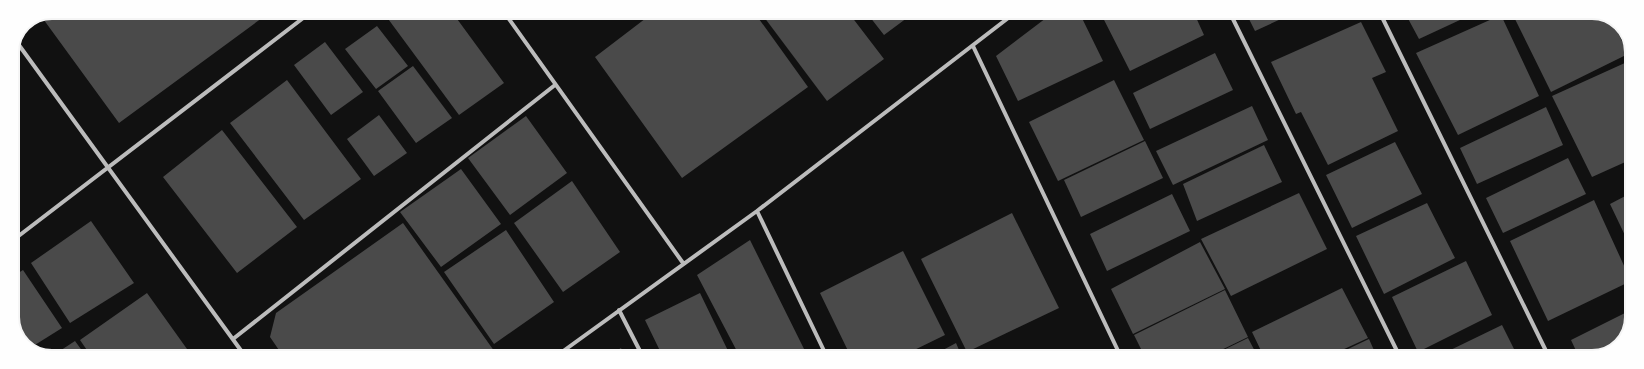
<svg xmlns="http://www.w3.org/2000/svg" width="1644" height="369" font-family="'IBM Plex Sans',sans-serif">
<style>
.building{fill:#4a4a4a}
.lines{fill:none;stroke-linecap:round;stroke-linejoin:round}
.minor{stroke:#bcbcbc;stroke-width:4}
.rim{fill:none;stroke:#f5f5f5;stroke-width:2}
</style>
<rect width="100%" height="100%" fill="#111"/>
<!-- building -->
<path class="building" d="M52,12H257L262,18L119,123L41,16Z
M383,12H452L504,83L459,115Z
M654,12H754L808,87L682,178L595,57Z
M770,12H848L884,59L827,101L764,17Z
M866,12H915L884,35Z
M1054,12H1079L1103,61L1018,101L996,56Z
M1100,12L1194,13L1204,35L1130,71Z
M1246,13H1294L1255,31Z
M1405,13H1475L1419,39Z
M1512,13H1599L1612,20L1628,54L1551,92Z
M1501,15L1539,96L1458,135L1416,53Z
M1361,22L1386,72L1372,78L1398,131L1328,165L1301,112L1296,114L1271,62Z
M377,26L408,66L376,89L345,49Z
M325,42L363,92L331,115L294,65Z
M1215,53L1233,90L1150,129L1133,93Z
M1627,62L1632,72V159L1592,177L1552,96Z
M413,66L452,118L416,143L378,91Z
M287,80L361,179L304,220L230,123Z
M1114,80L1144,140L1058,181L1029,122Z
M1252,106L1268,140L1173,185L1156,151Z
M1546,107L1563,145L1477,184L1460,148Z
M379,115L407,153L374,176L347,139Z
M526,116L567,173L510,215L468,158Z
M222,130L297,227L237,273L163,177Z
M1145,141L1163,178L1081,217L1064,180Z
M1395,142L1422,194L1352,228L1326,175Z
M1264,145L1282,182L1197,221L1183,184Z
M1568,158L1586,194L1503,233L1486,198Z
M461,169L501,224L441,267L400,212Z
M572,181L620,252L563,292L514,223Z
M1299,193L1327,249L1231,296L1201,239Z
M1631,193V248L1610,204Z
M1172,194L1190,231L1107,271L1090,234Z
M1594,200L1631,281L1548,321L1510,241Z
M1427,203L1455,258L1384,294L1356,236Z
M1012,213L1059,308L967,352L921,259Z
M91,221L134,283L70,323L31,263Z
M403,223L497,355L494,356H283L270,337L276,313Z
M506,230L554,302L494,344L444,272Z
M750,240L808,357H740L697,275Z
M1200,242L1225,289L1133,334L1111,289Z
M903,251L945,335L900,357H851L820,293Z
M1466,261L1492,315L1418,352L1392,297Z
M23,270L62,328L30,348L24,345L12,322V277Z
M1342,288L1368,338L1327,357H1264L1252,332Z
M1225,290L1248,337L1207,357H1145L1134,335Z
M147,293L192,356H91L80,340Z
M700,293L731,357H663L645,320Z
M1631,310V324L1618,347L1592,357H1579L1571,340Z
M1502,325L1518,357H1436Z
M1248,338L1258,357H1209Z
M1369,339L1377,357H1331Z
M75,341L86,356H52Z
M956,343L962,357H930Z
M621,348L625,357H606Z
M1075,350L1078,357H1061Z"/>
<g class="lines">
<!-- minor -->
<path class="minor" d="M504,12L683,263
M1230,13L1400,357
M1380,13L1549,357
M16,41L245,356
M973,46L1121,357
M757,211L827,357
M12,241L311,12
M619,310L643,357
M233,339L555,85
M555,357L757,211L1016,12"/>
</g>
<!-- crop -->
<path d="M0 0H1644V369H0ZM52 19H1592A33 33 0 0 1 1625 52V317A33 33 0 0 1 1592 350H52A33 33 0 0 1 19 317V52A33 33 0 0 1 52 19Z" fill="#fefefe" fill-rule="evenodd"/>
<path class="rim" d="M52 19H1592A33 33 0 0 1 1625 52V317A33 33 0 0 1 1592 350H52A33 33 0 0 1 19 317V52A33 33 0 0 1 52 19Z"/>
</svg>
